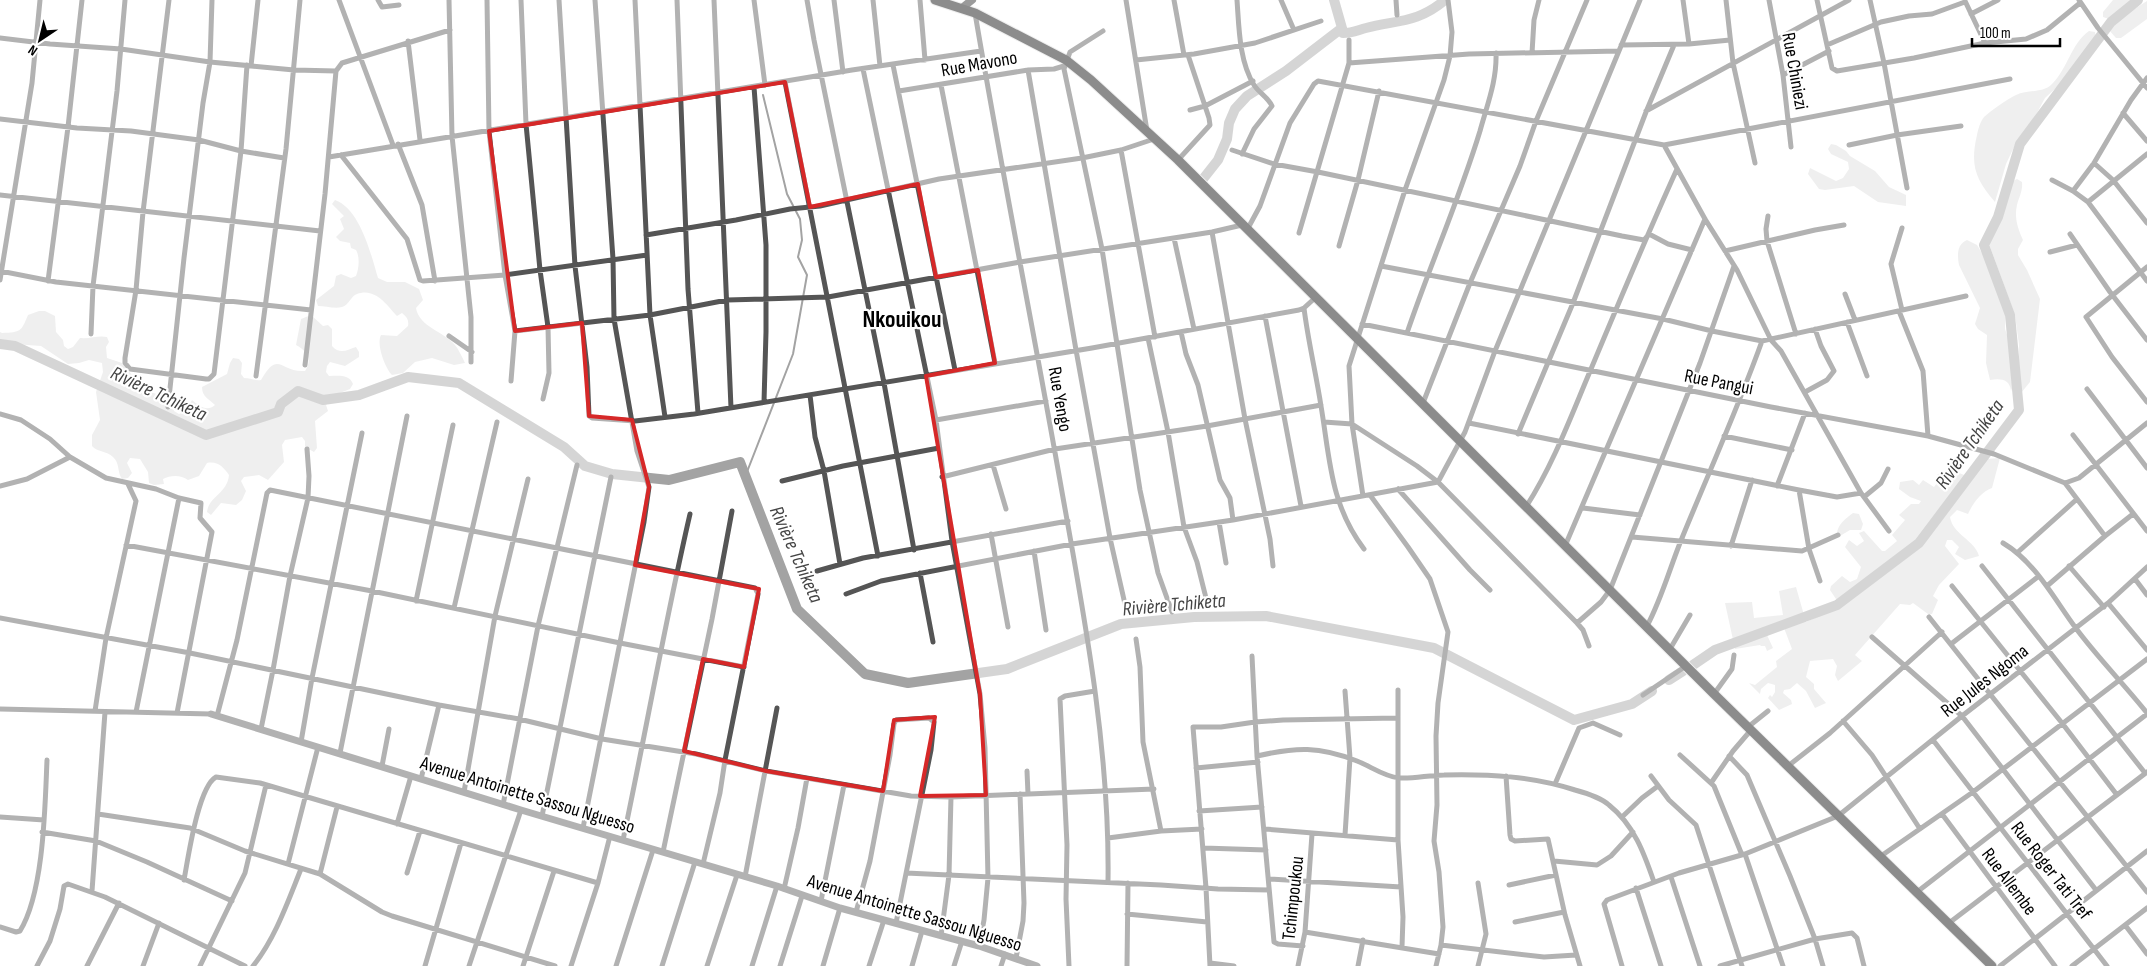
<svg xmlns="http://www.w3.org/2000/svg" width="2147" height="966" font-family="'Sofia Sans Condensed',sans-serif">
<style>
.green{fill:#dcdcdc}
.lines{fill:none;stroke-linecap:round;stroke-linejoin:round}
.stream{stroke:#a3a3a3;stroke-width:2}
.river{stroke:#a3a3a3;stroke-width:10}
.trunk-casing{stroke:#dbdbdb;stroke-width:11}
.minor{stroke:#555;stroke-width:5}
.tertiary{stroke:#555;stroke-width:7}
.secondary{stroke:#222;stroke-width:8}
.trunk{stroke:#000;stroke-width:9}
.marked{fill:none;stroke:#d62828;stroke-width:4;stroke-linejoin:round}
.labels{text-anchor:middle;stroke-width:4.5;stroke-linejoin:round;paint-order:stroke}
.street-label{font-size:19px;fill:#000;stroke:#fff}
.water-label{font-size:20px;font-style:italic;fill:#444;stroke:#fff}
.district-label{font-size:24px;font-weight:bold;fill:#000;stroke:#fff}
</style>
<rect width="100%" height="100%" fill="#fff"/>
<!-- green -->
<path class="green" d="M2113,0H2137L2109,19L2103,17V12Z
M2147,1V19L2121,38H2116L2109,30L2128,13Z
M2089,31L2095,32L2096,38L2057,87L2045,98L2031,124L2015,145L2006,164L1995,202C1975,179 1970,165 1977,135C1978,130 1980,122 1984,117C1992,110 2006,100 2016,95C2027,89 2042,94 2052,84C2068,68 2071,44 2089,31Z
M1831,144L1836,145L1846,151L1850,156L1875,171L1889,187L1906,195V206L1878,202L1854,186L1825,190L1819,189L1808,174L1810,168L1836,181L1843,178L1849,169L1848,162L1831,154L1828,149Z
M2017,179L2022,182C2023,191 2019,197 2017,205C2014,218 2018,229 2023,240L2018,249V255L2027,270L2040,299L2030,382L2021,393L2018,375L2019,345L2015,315L1989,244C1993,234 1997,224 2001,213C2005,201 2003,185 2017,179Z
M335,200C360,209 371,254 378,278L387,282H405L419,289L423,300L416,308C419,327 445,332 455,345C459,350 462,357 465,363L454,365L432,358L415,362L403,373L392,375C385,368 376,344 381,335L397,336L408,326C409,320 407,317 402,313L397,316C387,305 375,287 357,294C351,296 349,305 342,307C335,309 325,306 318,306L316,300L334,286L336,276L341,274L351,278L356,276C359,268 360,257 356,250L351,248L350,243L340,241L336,237L344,229L340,219L344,216L332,204Z
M1967,240L1977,245L1985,258L2005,310V329L2011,347L2013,386L2011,391C2010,379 2000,378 1990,380L1986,363L1987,335L1978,329L1975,324L1980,308L1959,265C1957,255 1957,244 1967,240Z
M39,311H45L55,316L56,332L63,340L64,346L68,349L73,347L80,338C90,339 99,335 107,337L109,342L106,347L107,358L122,363L132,375L129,384L133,387L167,397L171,401L174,411L179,414L189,410V405L192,400C199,406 207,412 215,405C209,399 202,397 202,387L227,374L230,363L233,358L239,359L242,363L241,374L244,378C251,378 254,381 261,380C279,349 280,373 305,371C313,359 307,351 296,345L301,319L311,315L323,326L328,325L332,329V346C340,355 347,350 356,347L359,352V357L345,366L330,362L327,366L326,372L329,376C339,376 349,374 353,384L350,389L335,395L326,405L328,411L315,421L317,448L314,452L305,447V441L302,437L285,440L282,445L284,462L268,480L259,475L244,477L241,481L246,491L242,500L236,505L221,503L211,515L207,512C209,496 227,494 229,475C223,467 218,461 207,463L199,476L188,480C181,475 171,475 163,479L164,484L154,485L149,483L148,472L140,459L130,458L127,463L132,473L128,478L122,479C117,472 120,463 113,457C107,451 97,452 92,446V435L100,420L96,392L103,372L102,363L89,360L79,363L68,364L41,346L0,343V332L2,333C21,332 21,332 28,315Z
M2000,458L1992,488C1981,492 1973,503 1968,514L1957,510L1950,517C1953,535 1975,540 1979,556L1965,560L1955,554L1959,547L1952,540H1947L1945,546L1959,564L1939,585L1933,596L1938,600L1932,614H1928L1913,603L1910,605L1900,604L1855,655L1862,661L1838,681L1835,675L1837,666L1833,659L1810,661L1806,677L1814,684V689L1826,703L1815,708L1806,691L1797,683L1790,689L1784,690L1783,693L1791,700L1792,704L1779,710L1768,698L1770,695L1772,697L1775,692V685L1768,683L1761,689L1760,694L1749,683L1755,685L1777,667L1776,661L1792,649L1784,628L1767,635L1773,648L1767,651L1765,646H1761L1760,645L1735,649L1725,603L1752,602L1754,618L1783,615L1779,591L1796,587L1806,622L1837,608L1836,599L1830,590L1831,586L1842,576L1850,582L1857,579L1861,567L1845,547L1849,540L1857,546L1864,541L1859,533L1864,531L1882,551H1885L1897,541L1892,535L1905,520L1899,515L1911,504H1919L1921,501L1910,497L1899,489L1900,482L1913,480L1919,485L1923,480L1934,487L1940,479L1937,475L1941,472L1950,479L1951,470L1967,476L1986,459Z
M1853,513L1859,514L1863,524L1861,530H1850L1840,536L1837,534C1837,525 1846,518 1853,513Z"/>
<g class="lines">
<!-- stream -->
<path class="stream" d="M745,477L793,354L807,275L798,257L802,240L800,219L787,194L763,95"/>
<!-- river -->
<path class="river" d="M1334,0L1342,28
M1203,179L1218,160L1227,139L1229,123L1235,109L1247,96L1286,71L1342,28L1343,33C1352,33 1358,30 1366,28C1397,20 1418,23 1445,0
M0,344L15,346L206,435L278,412L281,404L298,391L323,400L359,395L408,377L459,383L564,447L585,466L612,474L669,480L740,462L797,609L865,674L908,683L1007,669L1121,624L1194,617L1266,616L1434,648L1574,720L1632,704L1652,691
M1693,665L1715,650L1837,605L1919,543L2019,410L2010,315L1984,245L1998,217L2020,144L2111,22L2138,0
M1669,680L1683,671"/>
<defs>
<path id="trunk" d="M935,0L975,13L1066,60L1091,80L1178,160L1714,694L1992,966"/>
</defs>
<!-- trunk casing -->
<use href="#trunk" class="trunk-casing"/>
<!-- minor -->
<path class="minor" d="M169,0L143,212L136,290L125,358V363L130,369L206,379H209L214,374L241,151L247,65
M339,0L393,145
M378,0L382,7L399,5
M449,0L452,136L471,317V362
M487,0L489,131L505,275L515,331L511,381
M521,0L526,124L540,270L548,327L549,373L543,399
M559,0L575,266L587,367L589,416L592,418L635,421L694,414L1092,348L1299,310L1304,308L1316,297
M635,0L650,315L665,417
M677,0L688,289L698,413
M714,0C720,136 726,272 731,408
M754,0L765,85
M807,0L814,40L884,383L914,550
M834,0L843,72
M873,0L880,66
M920,0L925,60
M1126,0L1147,131
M1174,0L1184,55
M1237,0C1239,27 1239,61 1254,85C1259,93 1268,97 1272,106L1254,129L1242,154
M1281,0L1294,30
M1396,0L1397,15
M1683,0L1689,44
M1726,0L1733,63L1755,163
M1769,0L1783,75L1791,147
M1817,0L1832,68L1837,71L1914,58L1985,43L2026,39L2047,30L2080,3
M1870,0L1884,63L1907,188
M2079,0L2098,28L2147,88
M1965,1L1985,43
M975,13C1002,173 1034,332 1062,492C1085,620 1110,752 1108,882
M1971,14L1998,0
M1103,31L1070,52L1064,69L1102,249L1140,490L1158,573L1172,612
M0,38L50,44L121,49L210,62L294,70L336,71L342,63L450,30
M408,41L420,140
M1621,45L1689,44L1730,40
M1827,45L1881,22L1909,16L1932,14L1965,2
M1532,53L1534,20L1539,0
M1136,60L1194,54L1255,43L1321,21
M1349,63L1469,54L1619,51
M893,65L955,370
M251,66L258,0
M863,69L936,420L952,541L980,694L985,748L988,878L984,920L979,946
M1028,70L1076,350L1110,538L1127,613
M1783,75L1829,51
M785,82L878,556
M941,85L995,363
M754,87L766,245V332L764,402
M899,91L1028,70L1054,69L1064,66
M1190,110L1205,106L1253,81
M1646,111L1849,0
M2123,113L2147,141
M0,119L77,128L131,131L199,140L241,151L284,158
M398,144L422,205L435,281
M1664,145L1705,219L1737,270L1771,340L1781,351L1861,493L1889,531
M1849,145L1897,135L1961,126
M1121,150L1155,337
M1232,150L1274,164L1318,172L1622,236L1644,240L1649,234L1668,244L1692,250
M341,155L407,239L420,280L423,281L505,275L647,255
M329,157L852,70L981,51
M1178,160L1210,125L1209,118L1188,55
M2094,163L2113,180L2147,223
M2052,180L2073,191L2088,202L2147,281
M2073,191L2094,163L2131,100L2147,78
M0,195L320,231
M2088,202L2147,154
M1768,216L1766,229L1767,241L1796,334
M1247,230L1260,206L1290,123L1314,84L1318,81L1664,145L2010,79
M1212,232L1245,419L1270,539L1273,566
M1299,233L1349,63V40
M2070,234L2110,292L2147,340
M646,235L736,220L790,209L820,206L939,179L1082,158L1121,150L1154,139
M1174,238L1194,329
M1339,246L1358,180L1379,91
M1725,251L1815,230L1844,225
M2050,252L2077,245
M1381,266L1663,319L1712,331L1762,341L1966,296
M2147,267L2086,317L2112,357L2147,402
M0,271L56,282L311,310
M0,280L32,83L40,0
M48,281L68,127L82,0
M1845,294L1855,320
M1304,308C1308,341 1316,373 1321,406C1330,459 1330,504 1364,549
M1902,310L1891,264L1902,228
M1899,311L1923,371L1928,436
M1265,316L1301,506
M1847,322L1867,376
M1362,324L1771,407L1928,436L1994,454L2065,483
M515,331L650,315L727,300L828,297L1020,262L1212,232L1242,225
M1181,332L1186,354L1198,385L1220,480L1230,498L1233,520
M1407,333C1430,265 1459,200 1480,131C1487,105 1497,81 1496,53
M91,334L93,286L117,91L125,0
M449,336L472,352
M1148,338L1168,432L1184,527L1197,562L1208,606
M305,365L325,194L336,71
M256,376L286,149L300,0
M2087,389L2147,468
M1805,392L1827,380L1834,371L1821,346L1815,329
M810,395L815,437L824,471L840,564
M1423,403L1470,283L1520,166L1536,121L1587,0
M168,407L184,258L203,103L210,62L212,0
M0,414L21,420L50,439L70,457L106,478L156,489L179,498L201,503L200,518L212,532L177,713
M936,420L1046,401
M1324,422L1352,424L1417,466L1438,482L1577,623L1583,630L1589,646
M1469,423L1799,490L1837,497L1861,493
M1518,434L1573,303L1646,112L1674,45
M2073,435L2147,531
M1724,436L1792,450
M993,465L1006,509
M942,477L1055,449L1207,426L1321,405
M782,481L843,466L939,448
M2065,483L2079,478L2147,423
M2065,483L2105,536
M0,486L27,479L70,457
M1777,486L1805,413
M1398,489L1470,570L1490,590
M1799,490L1809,549L1820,581
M1370,495L1408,547L1430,579L1448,632L1438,703L1436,736L1437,805L1434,841L1439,872L1443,927L1441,945L1436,966
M1363,496L1352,424L1349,366L1405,190L1444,80L1450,56L1452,32L1448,0
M1864,497L1881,483L1888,469
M1526,507C1554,463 1571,416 1591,369C1619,302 1647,235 1677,169
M1583,508L1640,515
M1219,522L1226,563
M991,534L1008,627
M1632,537L1802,551L1838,535
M2003,543C2035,562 2053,597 2075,627C2097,657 2124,684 2147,713
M126,545L372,591L620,643L744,667
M1565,546L1705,219
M1731,546L1752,480
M1034,551L1046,630
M2018,552L2077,499
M1982,566L2145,773
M2069,566L2104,607
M817,571L863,558L1068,521
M920,573L933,642
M2135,579L2147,595
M1952,586L2062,723L2117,795
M2047,586L2105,536L2133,514
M846,594L881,581L1072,544L1233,520L1438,482L1465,432L1495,351L1640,0
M416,601L453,425
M2108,603L2147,650
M454,608L497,422
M1929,617L2147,892
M0,618L190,653L439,705L519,719L602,739L696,754L766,771L911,796L951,797L1154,789
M1577,623L1601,602L1610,590L1700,363L1734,266
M1647,626C1662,598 1670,567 1682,538C1709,472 1738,408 1762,341
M1872,637L1962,716L2096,890
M1136,639L1140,667L1143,742L1161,831
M1951,644L2039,576
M1670,649L1690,615
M1252,656L1257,756L1274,942L1278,944L1303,946
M1398,690V840L1403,917L1402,947
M1345,691L1350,758L1345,835
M1714,694L1732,669L1734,655
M1643,695L1686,666
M0,709L211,714
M95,711L106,638L136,501L128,484
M136,712L179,498
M217,716L237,640L267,493L270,490L755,588L758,594L725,760L720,793L703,864
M1843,721L1872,755L1920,829
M1748,727L1768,711
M261,729L273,670L290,576L308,498L309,476L307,449
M1933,740L2107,966
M301,742L312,678L362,433
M340,753L407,416
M1680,755L1714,786L1742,855
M1257,756C1296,747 1319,746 1357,761C1370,766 1385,777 1399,778C1414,779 1429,775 1444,775C1489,774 1532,776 1575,790C1586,793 1600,797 1609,805C1634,825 1644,853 1654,882
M1729,756L1747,775L1790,876L1815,939L1823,966
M382,766L389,729
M1788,766L1830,733L1942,632
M1196,768L1258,762
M1027,771L1028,794
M1506,776L1510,835L1511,839L1515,841L1548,839L1565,915L1580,966
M1651,776L1669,800L1696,825L1742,966
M421,779L439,705
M1711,783L1733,751L1751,730
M1555,784L1579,728L1593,723L1620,735
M464,792L495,616L528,479
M503,805L538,626L577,465
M1199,811L1262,807
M98,814L190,828L245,851L320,874L382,912L392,916L555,966
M1942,814L2055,966
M542,816L611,477
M0,817L44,820
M1622,817L1642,798L1658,786
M397,824L411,776
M583,828L644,522L649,487L637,451L614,319L613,259L595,0
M1265,829L1398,840
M42,832L96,841L147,862L232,901
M1108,838L1161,831L1202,829
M623,840C646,731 665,622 690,514
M1203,848L1266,850
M663,852L712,619L732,511
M1745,854L1783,966
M1881,856L1973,792L2147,659
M1554,861L1597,865L1611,856L1633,832
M288,864L318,747
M407,873L420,831
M906,873L1161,885L1218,889L1269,890
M320,874L337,807
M745,877L777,708
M1671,877L1700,966
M1269,879L1401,887
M184,880C188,859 198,787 216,777L260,783L598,883
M1509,885L1556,875
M1636,888L1661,966
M784,889L798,828L807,778
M92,891L105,712
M1917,892L2147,714
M821,901L844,785
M856,912L870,861L890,755L894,724L896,720L929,718L934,722L931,750L896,923
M1127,914L1207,922
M1515,922L1564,912
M1949,923L2147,772
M2125,925L2147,954
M0,927L16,932L20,931C44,892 45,806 47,760
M1305,932L1439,954
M941,936L949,875L951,797
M1441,945L1544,957L1576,955
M1016,958L1023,921L1024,903L1020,794
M1210,963L1234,966
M37,966L50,941L60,909L64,886L68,884L105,897L245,966
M87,966L119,903
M143,966L159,923
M200,966L245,873L266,785
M253,966C275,939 288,901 301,869
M425,966L461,843
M469,966L521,810
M523,966L554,871
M571,966L598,883L610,836
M616,966L653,850
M662,966L695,862
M707,966L737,875
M752,966L777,886
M780,966L802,896
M823,966L840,908
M869,966L884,920
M912,966L922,931
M954,966L962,941
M1001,966L1005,954
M1069,966L1066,899L1067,845L1060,699L1065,696L1095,691
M1127,966L1128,883
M1210,966L1206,888L1193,727H1221L1255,722L1283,720L1397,718
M1298,966L1305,932L1312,834
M1358,966L1363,940
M1478,966L1486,934L1478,883
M1622,966L1604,904L1607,900L1679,873L1745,854L1838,816L1962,716L2108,603L2147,567
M1720,966L1815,939L1852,933L1857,938L1864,966
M2000,966L2147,851
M2072,966L2147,908"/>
<!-- tertiary -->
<path class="tertiary" d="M211,714L521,810L777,886L840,908L979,946L1037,966"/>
<!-- secondary -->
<path class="secondary" d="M962,8L972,0"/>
<!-- trunk -->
<use href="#trunk" class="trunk"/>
</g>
<!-- marked area -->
<path d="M0 0H2147V966H0ZM785,82L810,207L918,184L936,277L978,270L995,363L926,376L980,694L986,795L920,796L935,717L894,720L883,791L766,771L684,751L703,659L744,667L759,589L635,565L649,487L632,420L589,416L582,323L515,331L489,131Z" fill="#fff" fill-opacity=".55" fill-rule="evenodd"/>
<path class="marked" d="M785,82L810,207L918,184L936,277L978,270L995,363L926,376L980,694L986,795L920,796L935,717L894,720L883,791L766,771L684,751L703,659L744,667L759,589L635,565L649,487L632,420L589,416L582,323L515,331L489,131Z"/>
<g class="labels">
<!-- street labels -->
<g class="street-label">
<text transform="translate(979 63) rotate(-10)" y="7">Rue Mavono</text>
<text transform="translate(1796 71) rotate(80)" y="7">Rue Chiniezi</text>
<text transform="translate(1719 381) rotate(11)" y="7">Rue Pangui</text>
<text transform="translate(1061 399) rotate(80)" y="7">Rue Yengo</text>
<text transform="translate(1984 680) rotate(-38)" y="7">Rue Jules Ngoma</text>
<text transform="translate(528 794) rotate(17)" y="7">Avenue Antoinette Sassou Nguesso</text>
<text transform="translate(2052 870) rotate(52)" y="7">Rue Roger Tati Tref</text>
<text transform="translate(2010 881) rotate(53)" y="7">Rue Allembe</text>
<text transform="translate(1292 898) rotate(-84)" y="7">Tchimpoukou</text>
<text transform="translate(915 912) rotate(17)" y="7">Avenue Antoinette Sassou Nguesso</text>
</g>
<!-- water labels -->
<g class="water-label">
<text transform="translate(159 393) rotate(25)" y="7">Rivière Tchiketa</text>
<text transform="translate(1969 444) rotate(-55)" y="7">Rivière Tchiketa</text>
<text transform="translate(797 554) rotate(66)" y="7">Rivière Tchiketa</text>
<text transform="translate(1174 604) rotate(-5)" y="7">Rivière Tchiketa</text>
</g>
<!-- district labels -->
<g class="district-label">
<text x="902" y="327">Nkouikou</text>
</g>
</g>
<!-- north arrow -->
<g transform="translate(40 40) rotate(215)" stroke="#ffffff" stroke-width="4" paint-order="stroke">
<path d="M0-4L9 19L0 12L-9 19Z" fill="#000000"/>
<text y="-8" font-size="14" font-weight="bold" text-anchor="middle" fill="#000000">N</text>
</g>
<!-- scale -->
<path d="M1972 38v8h88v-8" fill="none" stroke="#000000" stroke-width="2.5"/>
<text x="1980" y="38" font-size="15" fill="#000000" stroke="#ffffff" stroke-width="4" paint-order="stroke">100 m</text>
</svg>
